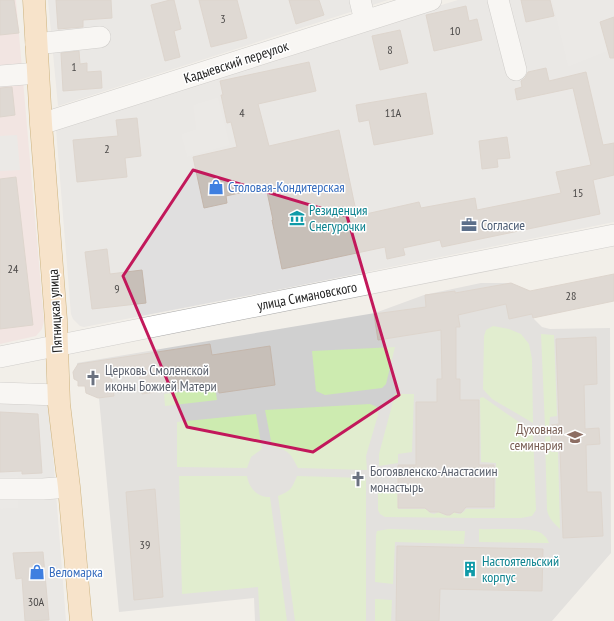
<svg xmlns="http://www.w3.org/2000/svg" width="614" height="621" font-family="'PT Sans Narrow',sans-serif">
<style>
.residential{fill:#e0dfdf}
.commercial{fill:#f2dad9}
.religious{fill:#d0d0d0}
.grass{fill:#cdebb0}
.parking{fill:#e2e2e2}
.building{fill:#c7bfb8;stroke:#c4b6ab}
.lines{fill:none;stroke-linecap:round;stroke-linejoin:round}
.minor-casing{stroke:#a9a9a9;stroke-width:22}
.major-casing{stroke:#a06b00;stroke-width:23}
.minor{stroke:#fff;stroke-width:21}
.major{stroke:#fcd6a4;stroke-width:22}
.marked{fill:none;stroke:#c2185b;stroke-width:3;stroke-linejoin:round}
.labels{text-anchor:middle;stroke-width:3;stroke-linejoin:round;paint-order:stroke}
.number-label{font-size:12px;fill:#4b4948}
.street-label{font-size:14px;fill:#222;stroke:#fff}
.shop-label{font-size:14px;fill:#366cbe;stroke:#fff;text-anchor:start}
.culture-label{font-size:14px;fill:#0d838f;stroke:#fff;text-anchor:start}
.service-label{font-size:14px;fill:#4e5e75;stroke:#fff;text-anchor:start}
.worship-label{font-size:14px;fill:#5b616d;stroke:#fff;text-anchor:start}
.education-label{font-size:14px;fill:#785e54;stroke:#fff;text-anchor:end}
</style>
<rect width="100%" height="100%" fill="#f2efe9"/>
<!-- residential -->
<path class="residential" d="M48,0H388L58,106Z
M458,0H614V222L267,292L84,327L80,326L73,319L71,314L56,129L356,31Z
M0,400L49,404L66,621H0Z"/>
<!-- commercial -->
<path class="commercial" d="M0,0H16L44,321L42,329L36,336L0,344Z"/>
<!-- religious -->
<path class="religious" d="M481,283H511L527,290L533,318L542,327L550,329L610,328L611,553L552,621H255L254,598L119,612L99,398L86,393L85,386H78V381L75,379L73,375V372L77,368V363L375,313L424,295Z"/>
<!-- grass -->
<path class="grass" d="M493,326L509,329L521,334L529,344L532,359L533,423L492,399L483,389L484,336L486,330Z
M541,334L554,335L557,416L550,417L549,426L545,427Z
M395,347L386,384L382,388L325,395L316,391L312,351Z
M215,387L217,400L165,406L164,394Z
M395,394H414L412,452L398,454V463L379,466V454Z
M483,397L533,432L536,510L532,516L521,518H476L385,517L380,514L378,510V485L397,486L398,509H426L430,513L434,514L439,512C444,516 450,517 454,512C459,516 463,513 466,509H495L496,463L481,462L480,398Z
M370,404L377,407L378,415L366,456L367,470L298,468C290,452 289,451 272,446L265,410Z
M256,414L262,449L251,457L247,468L177,467V422Z
M550,436L551,452H558L560,529C554,523 549,519 547,510L545,437Z
M179,476H247C249,488 257,497 270,497L287,621H260L258,587L182,594Z
M297,476L366,478V621H295L278,496C291,491 292,488 297,476Z
M389,529L465,531L464,544L395,542L393,584L375,582L376,535L377,531Z
M479,529C493,530 531,527 541,533C545,536 547,538 549,543L479,542Z
M375,599L392,600L391,621H375Z"/>
<!-- parking -->
<path class="parking" d="M552,0H614V17L600,22L608,51L568,67Z
M218,97L230,145L187,157L181,134L196,129L193,105Z
M17,135L20,170L0,171V136Z
M18,476V508L0,509V477Z"/>
<!-- building -->
<path class="building" d="M0,0H14L19,33L0,35Z
M56,0H111L112,18L83,20V27L58,29Z
M170,0H174L181,29L174,31L180,57L165,61L151,5Z
M199,0H237L247,38L211,47Z
M289,0H319L324,15L296,24Z
M521,0H550L554,16L526,22Z
M466,6L469,21L477,19L482,40L434,51L426,15Z
M614,17V58H610L600,22Z
M400,30L408,63L380,70L372,36Z
M79,51L80,64L87,63V72L101,71L102,88L63,91L61,53Z
M309,62L316,91L258,104L269,146L339,130L357,216L419,202L421,208L475,198L477,210L561,193L556,172L591,165L573,88L517,100L515,89L522,87L521,81L525,78L528,72L546,68L549,81L586,72L603,145L614,143V175L593,180L600,214L442,247L440,240L403,248L405,255L387,259L385,247L282,269L272,220H273L266,187L226,196L227,203L204,208L193,157L237,147L231,122L227,123L221,95H223L220,81Z
M12,87L15,115L0,117V88Z
M426,93L433,134L374,145L369,120L359,122L356,105Z
M137,118L141,156L125,158L127,177L77,182L73,140L118,136L116,120Z
M507,137L510,158L497,159L498,167L482,169L479,141Z
M16,177L33,325L0,329V179Z
M107,249L110,274L142,270L146,303L92,309L85,252Z
M614,274V301L533,318L532,314L509,319L506,304L458,315L460,327H456V379H460V400H479V465H494V507H466L461,513L454,512L450,515H447L439,512H430L425,508H398V465H416V402H437V379H442L441,330L378,340L374,314L426,307L425,295L455,291V293L511,283L530,291Z
M596,337L597,384L584,385L585,429L599,428L600,444L586,445L587,492H601L603,536L563,538L560,450L552,451L551,425L559,424L556,339Z
M210,344L212,355L270,346L275,385L219,393L217,383L142,394L139,372L111,376L114,396L98,398L86,393L85,386H78V381L74,379L73,372L78,364Z
M0,412L38,414L42,473L22,474V471L0,472Z
M155,489L163,597L134,600L126,492Z
M397,546L543,549L542,591L440,589L439,621H396Z
M43,552L49,620L25,621L22,578L16,579L13,553Z"/>
<g class="lines">
<defs>
<path id="minor" d="M360,0L365,21
M498,0L516,70
M36,44L100,37
M0,76L38,73
M41,124L431,0
M0,357L614,235
M0,393L58,395
M0,489H43L69,487"/>
<path id="major" d="M34,0L41,124L56,320L59,404L69,487L81,621"/>
</defs>
<!-- minor casing -->
<use href="#minor" class="minor-casing"/>
<!-- major casing -->
<use href="#major" class="major-casing"/>
<!-- minor -->
<use href="#minor" class="minor"/>
<!-- major -->
<use href="#major" class="major"/>
</g>
<!-- marked area -->
<path d="M0 0H614V621H0ZM193,170L347,216L399,395L313,452L187,427L123,276Z" fill="#f2efe9" fill-opacity=".55" fill-rule="evenodd"/>
<path class="marked" d="M193,170L347,216L399,395L313,452L187,427L123,276Z"/>
<!-- icons -->
<defs>
<symbol id="shop-bare" viewBox="-9 -9 18 18"><path d="M-5-2.5h2.3a2.7 3.5 0 0 1 5.4 0H5L5.5 6h-11ZM-1.5-2.5h3a1.5 2.3 0 0 0-3 0Z" fill="#3f7fe0" stroke="#fff" stroke-width="2.5" paint-order="stroke"/></symbol>
<symbol id="museum-bare" viewBox="-9 -9 18 18"><path d="M0-6L6-3V-2H-6V-3ZM-5-1h2V3h-2ZM-1-1h2V3h-2ZM3-1h2V3H3ZM-6 4H6V6H-6Z" fill="#0f9aa8" stroke="#fff" stroke-width="2.5" paint-order="stroke"/></symbol>
<symbol id="office-bare" viewBox="-9 -9 18 18"><path d="M-6-3h4V-5.5h4V-3h4V5H-6ZM-1-4.5V-3h2v-1.5ZM-6 0V1H6V0Z" fill="#5c6f8a" stroke="#fff" stroke-width="2.5" paint-order="stroke"/></symbol>
<symbol id="church-bare" viewBox="-9 -9 18 18"><path d="M-1.2-6h2.4v3.5h3.3v2.4h-3.3V6h-2.4V-.1h-3.3v-2.4h3.3Z" fill="#6b7280" stroke="#fff" stroke-width="2.5" paint-order="stroke"/></symbol>
<symbol id="university-bare" viewBox="-9 -9 18 18"><path d="M0-5L7-2L0 1L-7-2ZM-4 1L0 2.5L4 1V4Q0 6-4 4Z" fill="#8d6e63" stroke="#fff" stroke-width="2.5" paint-order="stroke"/></symbol>
<symbol id="building-bare" viewBox="-9 -9 18 18"><path d="M-4-6H4V6H1V3H-1V6H-4ZM-2.5-4.3h1.7v1.8h-1.7ZM.8-4.3h1.7v1.8H.8ZM-2.5-1h1.7V.8h-1.7ZM.8-1h1.7V.8H.8Z" fill="#0f9aa8" stroke="#fff" stroke-width="2.5" paint-order="stroke"/></symbol>
</defs>
<g fill-rule="evenodd">
<use href="#shop-bare" x="205" y="176" width="22" height="22"/>
<use href="#museum-bare" x="286" y="207" width="22" height="22"/>
<use href="#office-bare" x="458" y="214" width="22" height="22"/>
<use href="#church-bare" x="82" y="367" width="22" height="22"/>
<use href="#university-bare" x="564" y="426" width="22" height="22"/>
<use href="#church-bare" x="347" y="468" width="22" height="22"/>
<use href="#building-bare" x="459" y="558" width="22" height="22"/>
<use href="#shop-bare" x="26" y="561" width="22" height="22"/>
</g>
<g class="labels">
<!-- number labels -->
<g class="number-label">
<text x="223" y="23">3</text>
<text x="455" y="35">10</text>
<text x="390" y="54">8</text>
<text x="74" y="71">1</text>
<text x="242" y="117">4</text>
<text x="393" y="117">11А</text>
<text x="107" y="153">2</text>
<text x="578" y="197">15</text>
<text x="13" y="273">24</text>
<text x="117" y="293">9</text>
<text x="571" y="300">28</text>
<text x="145" y="549">39</text>
<text x="36" y="606">30А</text>
</g>
<!-- street labels -->
<g class="street-label">
<text transform="translate(236 62) rotate(-18)" y="5">Кадыевский переулок</text>
<text transform="translate(307 296) rotate(-11)" y="5">улица Симановского</text>
<text transform="translate(55 311) rotate(-93)" y="5">Пятницкая улица</text>
</g>
<!-- shop labels -->
<g class="shop-label">
<text x="228" y="192">Столовая-Кондитерская</text>
<text x="49" y="577">Веломарка</text>
</g>
<!-- culture labels -->
<g class="culture-label">
<text x="309" y="215">Резиденция<tspan x="309" dy="16">Снегурочки</tspan></text>
<text x="482" y="566">Настоятельский<tspan x="482" dy="16">корпус</tspan></text>
</g>
<!-- service labels -->
<g class="service-label">
<text x="481" y="230">Согласие</text>
</g>
<!-- worship labels -->
<g class="worship-label">
<text x="105" y="375">Церковь Смоленской<tspan x="105" dy="16">иконы Божией Матери</tspan></text>
<text x="370" y="476">Богоявленско-Анастасиин<tspan x="370" dy="16">монастырь</tspan></text>
</g>
<!-- education labels -->
<g class="education-label">
<text x="563" y="434">Духовная<tspan x="563" dy="16">семинария</tspan></text>
</g>
</g>
</svg>
